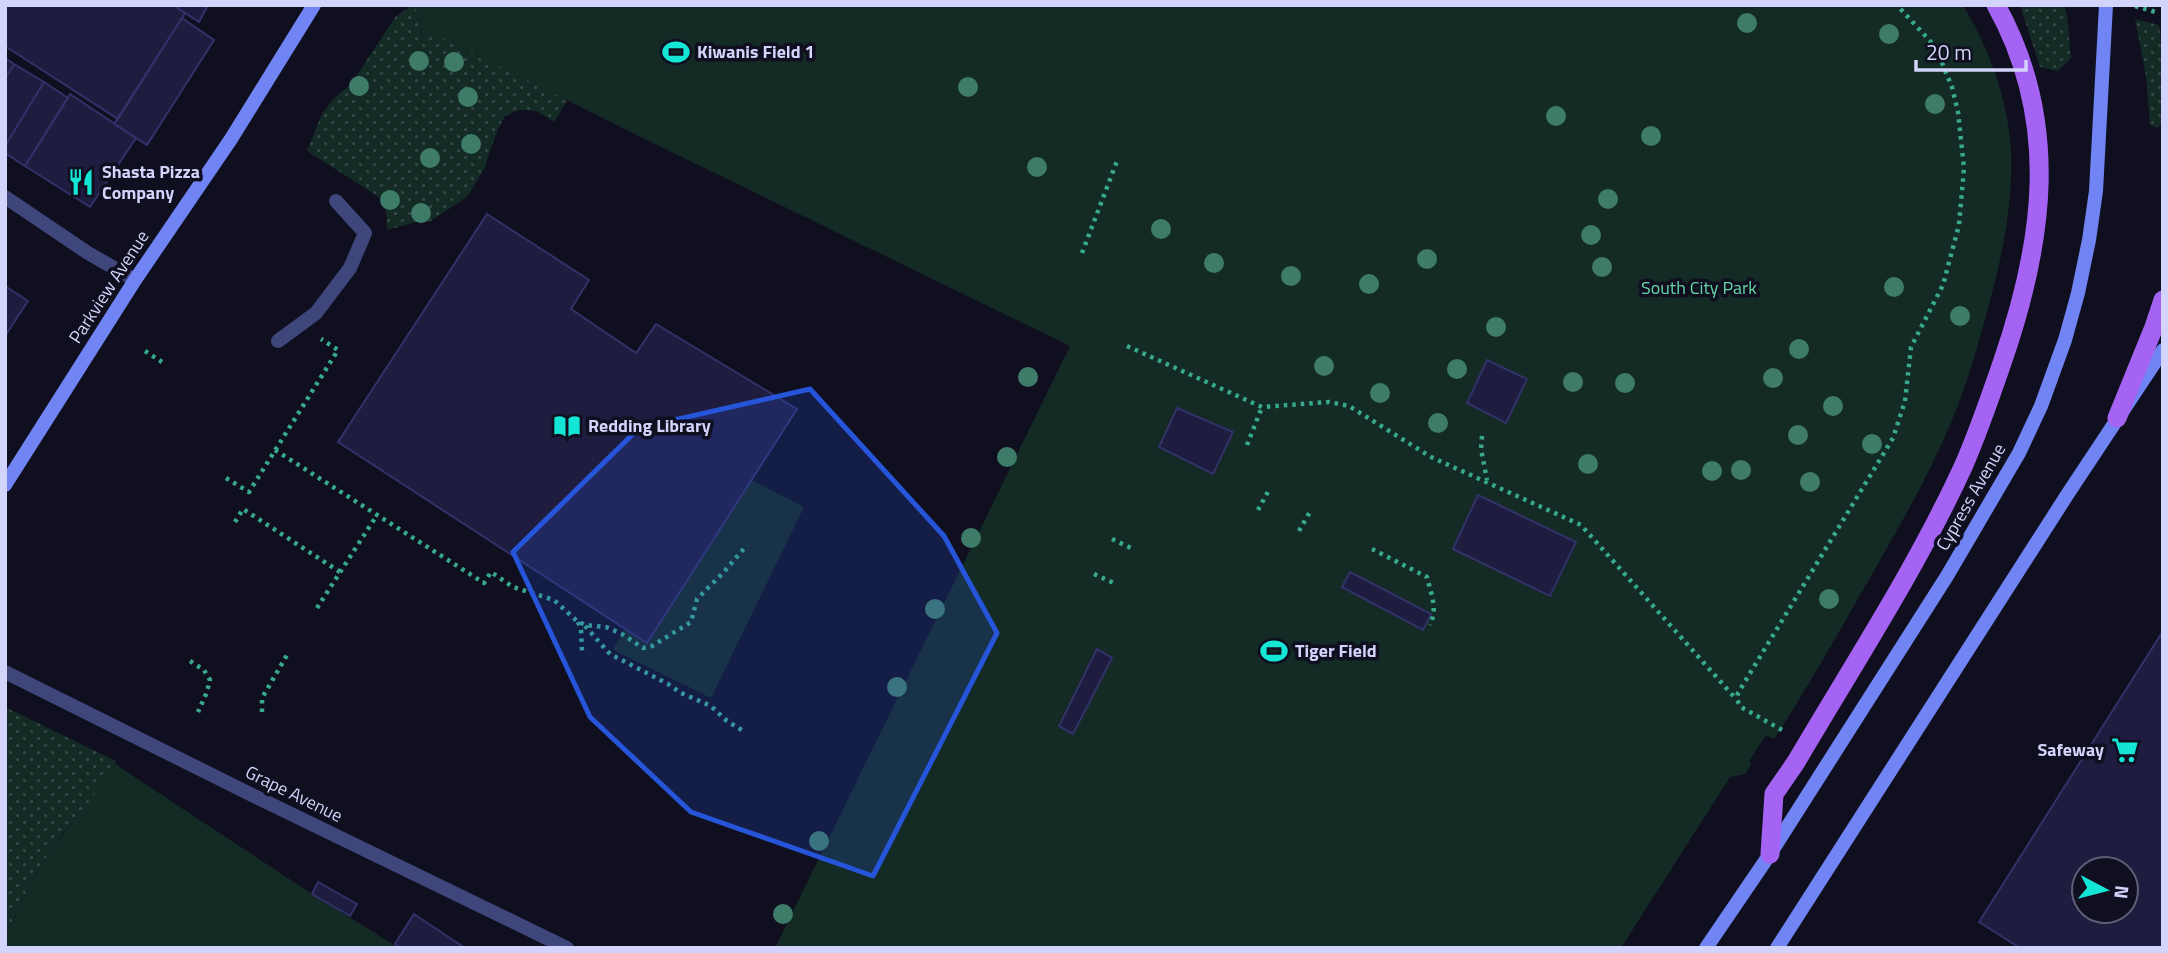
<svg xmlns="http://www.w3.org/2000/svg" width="2168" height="953" font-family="'Titillium Web',sans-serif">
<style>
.grass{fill:url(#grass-dots)}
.green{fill:#132a25;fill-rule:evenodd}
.building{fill:#1e1d40;stroke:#323169;stroke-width:2;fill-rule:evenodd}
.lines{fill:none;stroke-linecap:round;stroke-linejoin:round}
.path{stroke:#38a98f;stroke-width:4.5;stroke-dasharray:3.5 5;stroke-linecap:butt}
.service{stroke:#3e467b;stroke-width:14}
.minor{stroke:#3e467b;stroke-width:14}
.secondary{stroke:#7184f3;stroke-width:14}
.primary{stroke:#a463f2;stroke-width:19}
.tree{fill:#3e7c69}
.marked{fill:#2655da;fill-opacity:0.2;stroke:#2655da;stroke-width:5;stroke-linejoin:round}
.labels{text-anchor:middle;stroke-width:7;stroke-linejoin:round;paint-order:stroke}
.poi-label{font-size:18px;font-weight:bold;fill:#d2d4fb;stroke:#0f0f20;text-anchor:start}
.street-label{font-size:18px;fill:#d2d4fb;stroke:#0f0f20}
.park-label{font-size:18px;fill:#65d5a5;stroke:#0f0f20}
</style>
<defs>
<pattern id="grass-dots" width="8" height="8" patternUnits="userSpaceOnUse" patternTransform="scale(1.75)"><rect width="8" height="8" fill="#132a25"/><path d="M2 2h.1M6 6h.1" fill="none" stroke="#344846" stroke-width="1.8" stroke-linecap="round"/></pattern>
</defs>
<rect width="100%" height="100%" fill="#0f0f20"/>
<!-- grass -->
<path class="grass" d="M2020,5H2064L2067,15L2071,58L2058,71L2040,67Z
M416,7L422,36L432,32L568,99L554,122L536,111L528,110H519L505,116L497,131L484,169L467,197L429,222H416L387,230L386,212L382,199L307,151L321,116L332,100L351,84L396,16L408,8Z
M2135,19L2159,25L2163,59V124L2157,128L2150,125L2146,76Z
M5,707L116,761C103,792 77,814 58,840C36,870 18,905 5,941Z"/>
<!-- green -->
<path class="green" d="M409,5H1963C1989,48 2008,100 2011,150C2013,200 2004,249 1991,297C1980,338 1969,379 1953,418C1929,476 1898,529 1867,583C1839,632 1811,681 1781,729L1774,739L1766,735L1749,761L1751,765L1745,774L1730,777L1621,948H775L1070,346L653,143L432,33L422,36L416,8H408ZM1478,495L1575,542L1550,595L1453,549Z
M727,368L797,409L751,480L804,507L711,698L613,650L624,629L580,600Z
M115,764L312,894L399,948H5C5,935 12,924 17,912C29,886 42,860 60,838C79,813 99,791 115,764Z"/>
<!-- building -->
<path class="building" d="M5,5H173L185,13L118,119L5,46Z
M173,5H208L199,22Z
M182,18L214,40L147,145L114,124Z
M5,58L14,64L5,79Z
M14,64L44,82L5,146V79Z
M44,82L68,98L25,166L5,153V146Z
M70,94L136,138L90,207L25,166Z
M487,214L589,280L571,309L636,353L656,324L797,409L647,643L338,442Z
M5,286L28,301L5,336Z
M1487,360L1527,379L1506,423L1467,403Z
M1177,408L1233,432L1213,474L1159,447Z
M1478,495L1576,542L1550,596L1453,549Z
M1350,572L1431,614L1423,630L1342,587Z
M2163,631V948H2020L1979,922ZM2084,869H2126V911H2084Z
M1097,649L1112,658L1073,734L1059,726Z
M318,882L357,904L350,916L312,894Z
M414,914L465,948H401L395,944Z"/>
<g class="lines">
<!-- path -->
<path class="path" d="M2135,6L2159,13
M1082,253L1117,161
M1127,346L1262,407L1329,402L1349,406L1431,457L1581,525L1736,699
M145,351L162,362
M1482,436L1481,449L1487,480
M1247,445L1262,407
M275,450L484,583L491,572L513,587L554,600L577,621L585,625L606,627L622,634L643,648L652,646L691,622L697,599L723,573L747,545
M226,478L249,492L338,350L321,339
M1258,510L1270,488
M235,522L243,509L340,572
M1299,531L1311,510
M1112,539L1133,549
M1372,549L1427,577C1431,594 1438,608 1430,625
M1094,574L1116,584
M317,608L377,515
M578,622L581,630L582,651
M585,626L610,654L668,684L681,693L711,706L727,721L745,732
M190,661L204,670L210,680L207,692L198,712
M262,712V698L287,655
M1782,730L1741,707L1737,700L1738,693L1893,438L1905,401L1911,347L1943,285L1959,225L1964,168L1958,112L1952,87L1942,63L1930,41L1897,5"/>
<!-- service -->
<path class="service" d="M278,341L316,313L350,268L365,233L336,201"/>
<!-- minor -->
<path class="minor" d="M5,197L88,253L135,280
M5,672L252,795L567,948"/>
<!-- secondary -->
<path class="secondary" d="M5,485L135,280L231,139L314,5
M1706,948L1770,854L1947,576L2019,453L2041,406L2065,340L2078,293L2089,240L2096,191L2106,5
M1777,948L2067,495L2163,350"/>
<!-- primary -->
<path class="primary" d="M2117,418L2154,327L2163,300
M1770,854L1774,794L1796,762C1853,665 1916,569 1963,467C1978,433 1990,398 2002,363C2044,242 2061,122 1996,5"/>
</g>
<!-- trees -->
<g class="tree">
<circle cx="1747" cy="23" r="10"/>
<circle cx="1889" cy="34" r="10"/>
<circle cx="419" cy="61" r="10"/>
<circle cx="454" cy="62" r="10"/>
<circle cx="359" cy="86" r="10"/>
<circle cx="968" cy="87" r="10"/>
<circle cx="468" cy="97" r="10"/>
<circle cx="1935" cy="104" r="10"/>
<circle cx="1556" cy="116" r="10"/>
<circle cx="1651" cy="136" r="10"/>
<circle cx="471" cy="144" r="10"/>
<circle cx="430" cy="158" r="10"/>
<circle cx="1037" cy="167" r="10"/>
<circle cx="1608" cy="199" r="10"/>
<circle cx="390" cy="200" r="10"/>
<circle cx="421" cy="213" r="10"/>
<circle cx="1161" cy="229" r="10"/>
<circle cx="1591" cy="235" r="10"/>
<circle cx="1427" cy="259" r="10"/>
<circle cx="1214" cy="263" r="10"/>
<circle cx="1602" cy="267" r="10"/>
<circle cx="1291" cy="276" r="10"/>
<circle cx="1369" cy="284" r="10"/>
<circle cx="1894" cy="287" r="10"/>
<circle cx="1960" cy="316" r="10"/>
<circle cx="1496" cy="327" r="10"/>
<circle cx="1799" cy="349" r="10"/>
<circle cx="1324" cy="366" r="10"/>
<circle cx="1457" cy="369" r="10"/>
<circle cx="1028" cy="377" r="10"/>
<circle cx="1773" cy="378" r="10"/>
<circle cx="1573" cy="382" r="10"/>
<circle cx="1625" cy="383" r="10"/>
<circle cx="1380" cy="393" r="10"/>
<circle cx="1833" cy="406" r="10"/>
<circle cx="1438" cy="423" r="10"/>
<circle cx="1798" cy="435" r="10"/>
<circle cx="1872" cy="444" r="10"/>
<circle cx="1007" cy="457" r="10"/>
<circle cx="1588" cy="464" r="10"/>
<circle cx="1741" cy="470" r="10"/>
<circle cx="1712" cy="471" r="10"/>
<circle cx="1810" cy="482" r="10"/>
<circle cx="971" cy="538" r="10"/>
<circle cx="1829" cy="599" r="10"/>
<circle cx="935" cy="609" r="10"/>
<circle cx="897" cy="687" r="10"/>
<circle cx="819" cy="841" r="10"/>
<circle cx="783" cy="914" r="10"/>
</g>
<!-- marked area -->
<path class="marked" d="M810,389L944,536L997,633L873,876L691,812L590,717L513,552L639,428Z"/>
<!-- icons -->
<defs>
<symbol id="stadium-bare" viewBox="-9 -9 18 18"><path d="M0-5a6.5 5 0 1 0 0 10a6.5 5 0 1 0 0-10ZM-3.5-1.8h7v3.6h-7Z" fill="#14e6d6" stroke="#0f0f20" stroke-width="2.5" paint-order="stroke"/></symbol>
<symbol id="restaurant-bare" viewBox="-9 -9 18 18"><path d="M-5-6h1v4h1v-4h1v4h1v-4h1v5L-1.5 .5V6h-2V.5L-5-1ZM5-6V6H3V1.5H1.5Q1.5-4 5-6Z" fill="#14e6d6" stroke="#0f0f20" stroke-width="2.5" paint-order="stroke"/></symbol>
<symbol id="library-bare" viewBox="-9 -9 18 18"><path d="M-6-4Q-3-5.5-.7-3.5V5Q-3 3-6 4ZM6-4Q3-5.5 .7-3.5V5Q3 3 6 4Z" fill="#14e6d6" stroke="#0f0f20" stroke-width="2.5" paint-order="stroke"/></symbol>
<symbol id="supermarket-bare" viewBox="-9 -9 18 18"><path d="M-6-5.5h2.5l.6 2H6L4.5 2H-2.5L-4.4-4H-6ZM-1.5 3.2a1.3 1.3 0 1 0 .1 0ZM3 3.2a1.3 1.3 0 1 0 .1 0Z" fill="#14e6d6" stroke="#0f0f20" stroke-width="2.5" paint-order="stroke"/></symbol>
</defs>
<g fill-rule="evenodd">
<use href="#stadium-bare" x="657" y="33" width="38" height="38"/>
<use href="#restaurant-bare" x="62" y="163" width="38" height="38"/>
<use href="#library-bare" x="548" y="407" width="38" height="38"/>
<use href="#stadium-bare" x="1255" y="632" width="38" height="38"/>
<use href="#supermarket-bare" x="2106" y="731" width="38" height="38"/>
</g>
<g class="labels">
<!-- poi labels -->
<g class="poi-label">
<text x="697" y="58">Kiwanis Field 1</text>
<text x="102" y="178">Shasta Pizza<tspan x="102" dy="21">Company</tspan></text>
<text x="588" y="432">Redding Library</text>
<text x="1295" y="657">Tiger Field</text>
<text x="2104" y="756" text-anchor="end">Safeway</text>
</g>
<!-- street labels -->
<g class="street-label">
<text transform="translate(109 287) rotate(-57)" y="6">Parkview Avenue</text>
<text transform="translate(1971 497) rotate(-60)" y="6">Cypress Avenue</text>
<text transform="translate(294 794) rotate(26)" y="6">Grape Avenue</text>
</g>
<!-- park labels -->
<g class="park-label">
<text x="1699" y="294">South City Park</text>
</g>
</g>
<!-- border -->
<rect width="2168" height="953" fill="none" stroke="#d2d4fb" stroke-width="14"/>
<!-- north arrow -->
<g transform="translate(2105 890) rotate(97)"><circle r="33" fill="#0f0f20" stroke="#5d5e78" stroke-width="2"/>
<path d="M0-5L12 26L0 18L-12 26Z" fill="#14e6d6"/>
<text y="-10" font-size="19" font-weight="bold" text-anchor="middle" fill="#d2d4fb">N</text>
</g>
<!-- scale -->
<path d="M1916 60v10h110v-10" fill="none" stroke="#d2d4fb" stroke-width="3.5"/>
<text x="1926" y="60" font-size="21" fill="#d2d4fb" stroke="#0f0f20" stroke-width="5" paint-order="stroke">20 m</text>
</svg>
